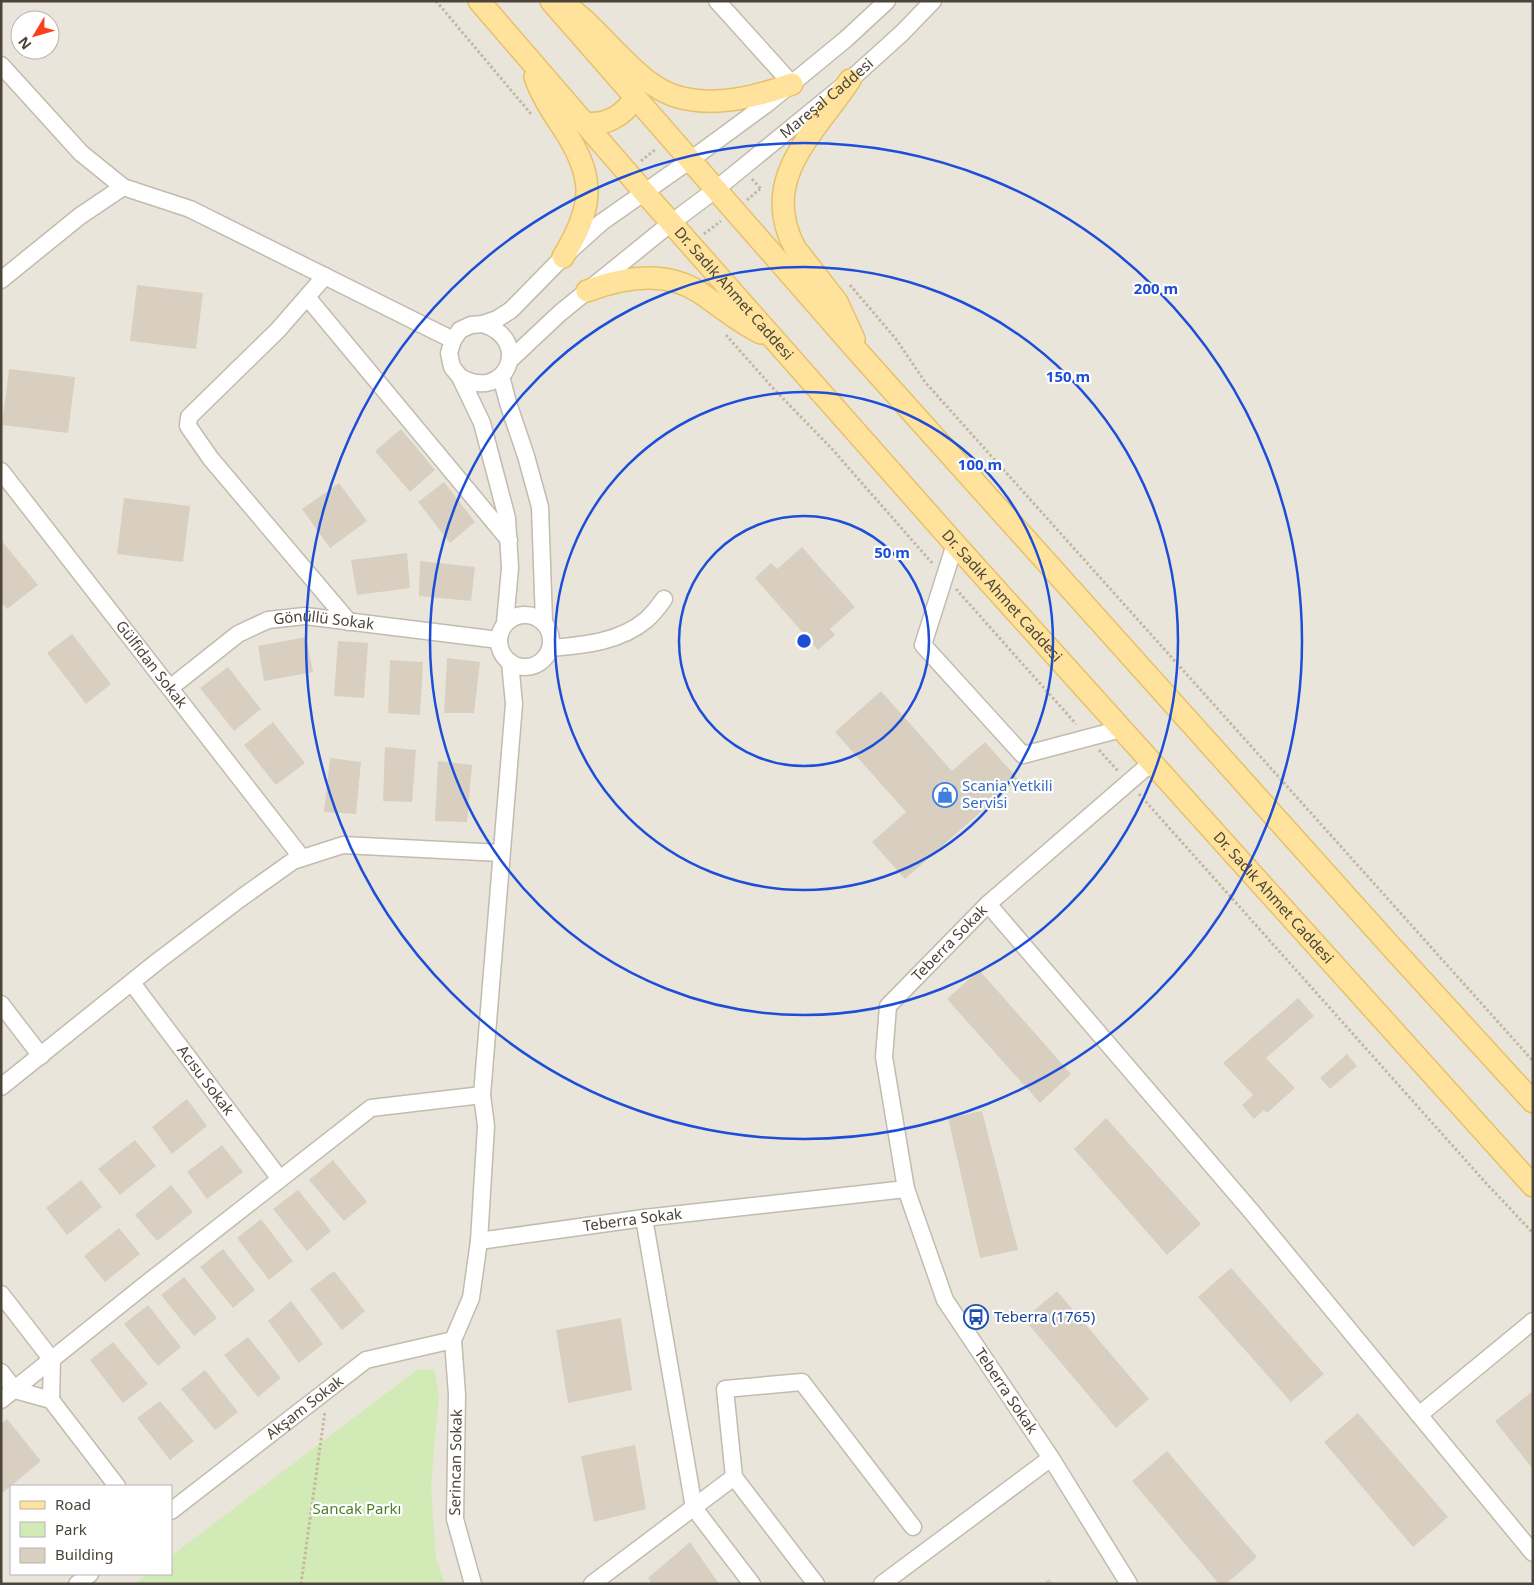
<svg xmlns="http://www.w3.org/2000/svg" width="1534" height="1585" font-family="'Noto Sans',sans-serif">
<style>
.residential{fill:#eae5da;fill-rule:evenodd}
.green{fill:#d2eab5}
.building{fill:#d8cfc1}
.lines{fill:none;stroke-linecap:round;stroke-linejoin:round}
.minor-casing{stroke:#c2bbae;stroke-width:19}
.major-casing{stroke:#e6c16a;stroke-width:24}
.path{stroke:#c4b79f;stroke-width:3;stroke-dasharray:2.5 2.5;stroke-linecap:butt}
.minor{stroke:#fff;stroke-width:16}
.major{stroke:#ffe39c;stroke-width:21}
.ring{fill:none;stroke:#1d4ed8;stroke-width:2.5}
.labels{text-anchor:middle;stroke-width:4.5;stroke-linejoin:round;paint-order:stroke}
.street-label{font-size:15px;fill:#4b4439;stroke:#fff}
.shop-label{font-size:15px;fill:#366cbe;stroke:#fff;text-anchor:start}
.transit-label{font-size:15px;fill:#164399;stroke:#fff;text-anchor:start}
.park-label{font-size:15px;fill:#4a7f2a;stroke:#fff}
.centre{fill:#1d4ed8;stroke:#fff;stroke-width:2.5}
.ring-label{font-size:15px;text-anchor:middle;font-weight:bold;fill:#1d4ed8;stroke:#fff;stroke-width:4.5;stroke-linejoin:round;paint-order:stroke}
</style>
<rect width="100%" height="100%" fill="#f6f3ec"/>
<!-- residential -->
<path class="residential" d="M1,1H1533V1584H1ZM20,20H50V50H20ZM11,1486H171V1574H11Z"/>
<!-- green -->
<path class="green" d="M434,1369L439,1393L431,1486L436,1558L445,1584H134L148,1574H171V1556L417,1370Z"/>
<!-- building -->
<path class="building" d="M137,285L203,293L196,349L130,341Z
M9,369L75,377L68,433L2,425Z
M401,429L435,470L410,492L375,451Z
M444,482L475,522L450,543L418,502Z
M339,483L367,521L330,548L302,509Z
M124,498L190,506L183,562L117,554Z
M1,540L38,585L7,609L1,602Z
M802,547L855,607L830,629L835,635L818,650L755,578L771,563L777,569Z
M407,553L410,588L357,595L351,560Z
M420,561L475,567L471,601L419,596Z
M72,634L111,684L86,704L47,653Z
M306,637L313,672L264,681L258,646Z
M338,641L368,643L364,698L334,696Z
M447,658L480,662L474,713H444Z
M390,660L423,662L420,715L388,713Z
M228,667L261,709L234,731L200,688Z
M881,691L952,771L985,742L1018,779L905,879L872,842L906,812L835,732Z
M273,722L305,763L276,785L244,745Z
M385,747L416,750L412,802L383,801Z
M330,758L361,762L356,814L324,812Z
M438,761L472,765L467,822L435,821Z
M979,970L1071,1074L1040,1103L947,999Z
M1298,998L1314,1016L1266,1058L1295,1088L1267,1113L1264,1110L1254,1119L1242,1105L1253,1095L1223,1063Z
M1347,1054L1357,1066L1330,1089L1320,1078Z
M187,1099L207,1126L172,1154L152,1127Z
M982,1111L1018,1250L980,1258L948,1118Z
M1106,1118L1201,1224L1167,1255L1074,1149Z
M135,1140L156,1166L120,1195L98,1169Z
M222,1145L243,1172L207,1199L187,1172Z
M333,1160L367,1202L344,1221L309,1180Z
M81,1180L102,1207L67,1235L46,1208Z
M171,1185L193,1212L157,1241L135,1215Z
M298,1190L331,1231L307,1251L273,1209Z
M261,1219L293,1261L269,1280L237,1238Z
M119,1228L140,1254L105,1282L84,1256Z
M223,1249L255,1290L233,1308L200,1267Z
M1231,1268L1324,1374L1291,1402L1198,1297Z
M334,1271L365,1311L342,1330L310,1289Z
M184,1277L217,1318L194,1336L161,1295Z
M1057,1291L1149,1399L1116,1428L1024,1319Z
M291,1301L323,1344L299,1363L268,1321Z
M148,1305L181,1347L158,1366L124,1324Z
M621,1318L632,1390L568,1403L556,1330Z
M248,1337L281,1378L258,1397L224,1355Z
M113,1342L148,1384L123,1403L90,1360Z
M205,1370L238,1412L215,1430L181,1389Z
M1533,1391V1469L1495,1421Z
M160,1401L194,1441L170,1460L137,1418Z
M1358,1413L1448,1517L1413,1547L1324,1442Z
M7,1419L41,1461L1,1494V1424Z
M635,1445L646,1509L594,1522L581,1456Z
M1167,1451L1257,1557L1226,1584H1219L1132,1481Z
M690,1542L719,1584H652L648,1578Z
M1049,1579L1053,1584H1043Z"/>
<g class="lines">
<defs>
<g id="minor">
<path d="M717,1L792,84"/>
<path d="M1,65L81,153L123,187L190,209L453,340"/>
<path d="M325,276L278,330L189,417L188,426L211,459L349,622"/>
<path d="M1,280L80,216L123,187"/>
<path d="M307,297L509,540"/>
<path id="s1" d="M510,360L560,313L671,223L715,190L850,80L902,33L933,1"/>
<path d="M501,376L508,403L526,456L540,507L544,622"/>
<path d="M460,377C505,403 534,341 483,324"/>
<path id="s2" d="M1,471L302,858"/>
<path d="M955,544L923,645L1023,755L1121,729"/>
<circle cx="525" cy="641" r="26"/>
<path d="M505,623L510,568L507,518L482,423L460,377L452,367L449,353L453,340L460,330L471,325L483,324L497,319L511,310L563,257L602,222L689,161L768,103L846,39L887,1"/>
<path d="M551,648C584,645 620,642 646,620C653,614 659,606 664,599"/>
<path id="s3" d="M170,688L238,634L268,620L305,616L499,640"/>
<path d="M988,904L1251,1211L1533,1553"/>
<path id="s4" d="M132,983L280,1179"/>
<path d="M1,1004L41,1056"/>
<path d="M1,1087L158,961L241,898L293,861L343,845L501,853"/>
<path d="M644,1218L694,1508L752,1584"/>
<path id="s5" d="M479,1241L644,1218L906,1189"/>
<path d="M1,1294L52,1360L51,1400"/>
<path d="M1,1372L15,1390L51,1400L117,1486"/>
<path d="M1,1400L146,1284L371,1108L482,1095"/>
<path d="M1419,1415L1533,1321"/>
<path id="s6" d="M171,1511L366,1360L453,1340"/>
<path d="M77,1584L90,1574"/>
<path id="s7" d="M473,1584L455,1519L457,1395L453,1340L471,1298L479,1241L486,1126L482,1095L514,704L510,662"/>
<path d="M592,1584L734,1477"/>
<path d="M816,1584L734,1477L725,1389L802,1382L913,1527"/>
<path d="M882,1584L1051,1458"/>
<path id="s8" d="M1129,1584L1051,1458L945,1300L906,1189L884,1057L888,1006L988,904L1151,763"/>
</g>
<g id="major">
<path id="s9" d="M479,1L644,192L955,544L1533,1186"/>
<path d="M551,1L859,353L1396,952L1533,1102"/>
<path d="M572,10C591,24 605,42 622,58C637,73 654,89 675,96C713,108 756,97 792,84"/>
<path d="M535,77C541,95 552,112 563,128C596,178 594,206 563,257"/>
<path d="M850,80C815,133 758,179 795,248L837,302L854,339"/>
<path d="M584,123C606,126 623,116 635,98"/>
<path d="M587,291C624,277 665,270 699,292C720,306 738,322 761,333"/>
</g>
</defs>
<!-- minor casing -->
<use href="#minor" class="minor-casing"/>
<!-- major casing -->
<use href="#major" class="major-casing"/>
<!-- path -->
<path class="path" d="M436,1L531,114
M641,161L656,149
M752,179L761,189
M747,200L760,189
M704,234L721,221
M850,285L896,339L925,382L1533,1061
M726,335L772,387L832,449L933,564
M956,589L1076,724
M1099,750L1118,771
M1139,794L1485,1182L1533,1233
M301,1584L325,1411"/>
<!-- minor -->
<use href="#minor" class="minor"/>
<!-- major -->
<use href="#major" class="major"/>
</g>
<!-- distance rings -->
<g class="ring">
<circle cx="804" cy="641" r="125"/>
<circle cx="804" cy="641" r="249"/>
<circle cx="804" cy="641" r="374"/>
<circle cx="804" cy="641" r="498"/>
</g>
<!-- icons -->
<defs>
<symbol id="shop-ring" viewBox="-11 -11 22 22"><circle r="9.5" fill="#fff" stroke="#3f7fe0" stroke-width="1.5"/><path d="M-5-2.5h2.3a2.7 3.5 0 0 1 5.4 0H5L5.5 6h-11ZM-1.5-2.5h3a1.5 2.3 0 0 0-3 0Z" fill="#3f7fe0"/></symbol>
<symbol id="bus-ring" viewBox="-11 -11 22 22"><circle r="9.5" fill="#fff" stroke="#1a4fb4" stroke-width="1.5"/><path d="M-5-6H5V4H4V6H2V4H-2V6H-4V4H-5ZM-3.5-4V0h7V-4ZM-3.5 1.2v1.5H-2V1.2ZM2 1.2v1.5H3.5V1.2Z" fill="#1a4fb4"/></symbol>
</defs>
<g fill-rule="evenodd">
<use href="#shop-ring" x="931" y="781" width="28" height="28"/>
<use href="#bus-ring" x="962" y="1303" width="28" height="28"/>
</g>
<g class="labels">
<!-- street labels -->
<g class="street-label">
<text dy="5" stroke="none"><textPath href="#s1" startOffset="411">Mareşal Caddesi</textPath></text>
<text dy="5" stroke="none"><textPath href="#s9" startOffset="388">Dr. Sadık Ahmet Caddesi</textPath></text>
<text dy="5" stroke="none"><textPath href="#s9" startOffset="792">Dr. Sadık Ahmet Caddesi</textPath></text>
<text dy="5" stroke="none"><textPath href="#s3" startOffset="176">Gönüllü Sokak</textPath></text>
<text dy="5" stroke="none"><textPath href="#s2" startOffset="245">Gülfidan Sokak</textPath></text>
<text dy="5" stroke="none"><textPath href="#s9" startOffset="1198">Dr. Sadık Ahmet Caddesi</textPath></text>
<text dy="5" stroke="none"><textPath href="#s8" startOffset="729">Teberra Sokak</textPath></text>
<text dy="5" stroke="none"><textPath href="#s4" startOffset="122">Acısu Sokak</textPath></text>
<text dy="5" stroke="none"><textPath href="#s5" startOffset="155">Teberra Sokak</textPath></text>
<text transform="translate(1006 1391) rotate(56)" y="5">Teberra Sokak</text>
<text dy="5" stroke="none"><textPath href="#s6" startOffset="169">Akşam Sokak</textPath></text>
<text dy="5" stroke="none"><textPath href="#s7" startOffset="124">Serincan Sokak</textPath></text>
</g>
<!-- shop labels -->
<g class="shop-label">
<text x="962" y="791">Scania Yetkili<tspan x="962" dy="17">Servisi</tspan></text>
</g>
<!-- transit labels -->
<g class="transit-label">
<text x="994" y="1322">Teberra (1765)</text>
</g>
<!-- park labels -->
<g class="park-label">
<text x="357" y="1514">Sancak Parkı</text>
</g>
</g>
<circle cx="804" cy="641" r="8" class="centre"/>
<g class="ring-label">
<text x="1156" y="294">200 m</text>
<text x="1068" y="382">150 m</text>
<text x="980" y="470">100 m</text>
<text x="892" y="558">50 m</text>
</g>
<!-- border -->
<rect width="1534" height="1585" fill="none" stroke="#4b4439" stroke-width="5"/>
<!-- legend -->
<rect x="10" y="1485" width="162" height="90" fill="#ffffff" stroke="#b7b4b0"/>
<rect x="20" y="1501" width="25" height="8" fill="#ffe39c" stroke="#b7b4b0"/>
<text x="55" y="1510" font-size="15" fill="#4b4439">Road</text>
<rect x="20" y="1522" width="25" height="15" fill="#d2eab5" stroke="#b7b4b0"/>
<text x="55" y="1535" font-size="15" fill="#4b4439">Park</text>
<rect x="20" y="1548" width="25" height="15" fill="#d8cfc1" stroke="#b7b4b0"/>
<text x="55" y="1560" font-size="15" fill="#4b4439">Building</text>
<!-- north arrow -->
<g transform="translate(35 35) rotate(232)"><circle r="24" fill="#ffffff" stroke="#b7b4b0"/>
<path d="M0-4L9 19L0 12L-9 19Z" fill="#fc3f1d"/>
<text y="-8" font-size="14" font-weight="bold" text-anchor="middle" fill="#4b4439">N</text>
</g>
</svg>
